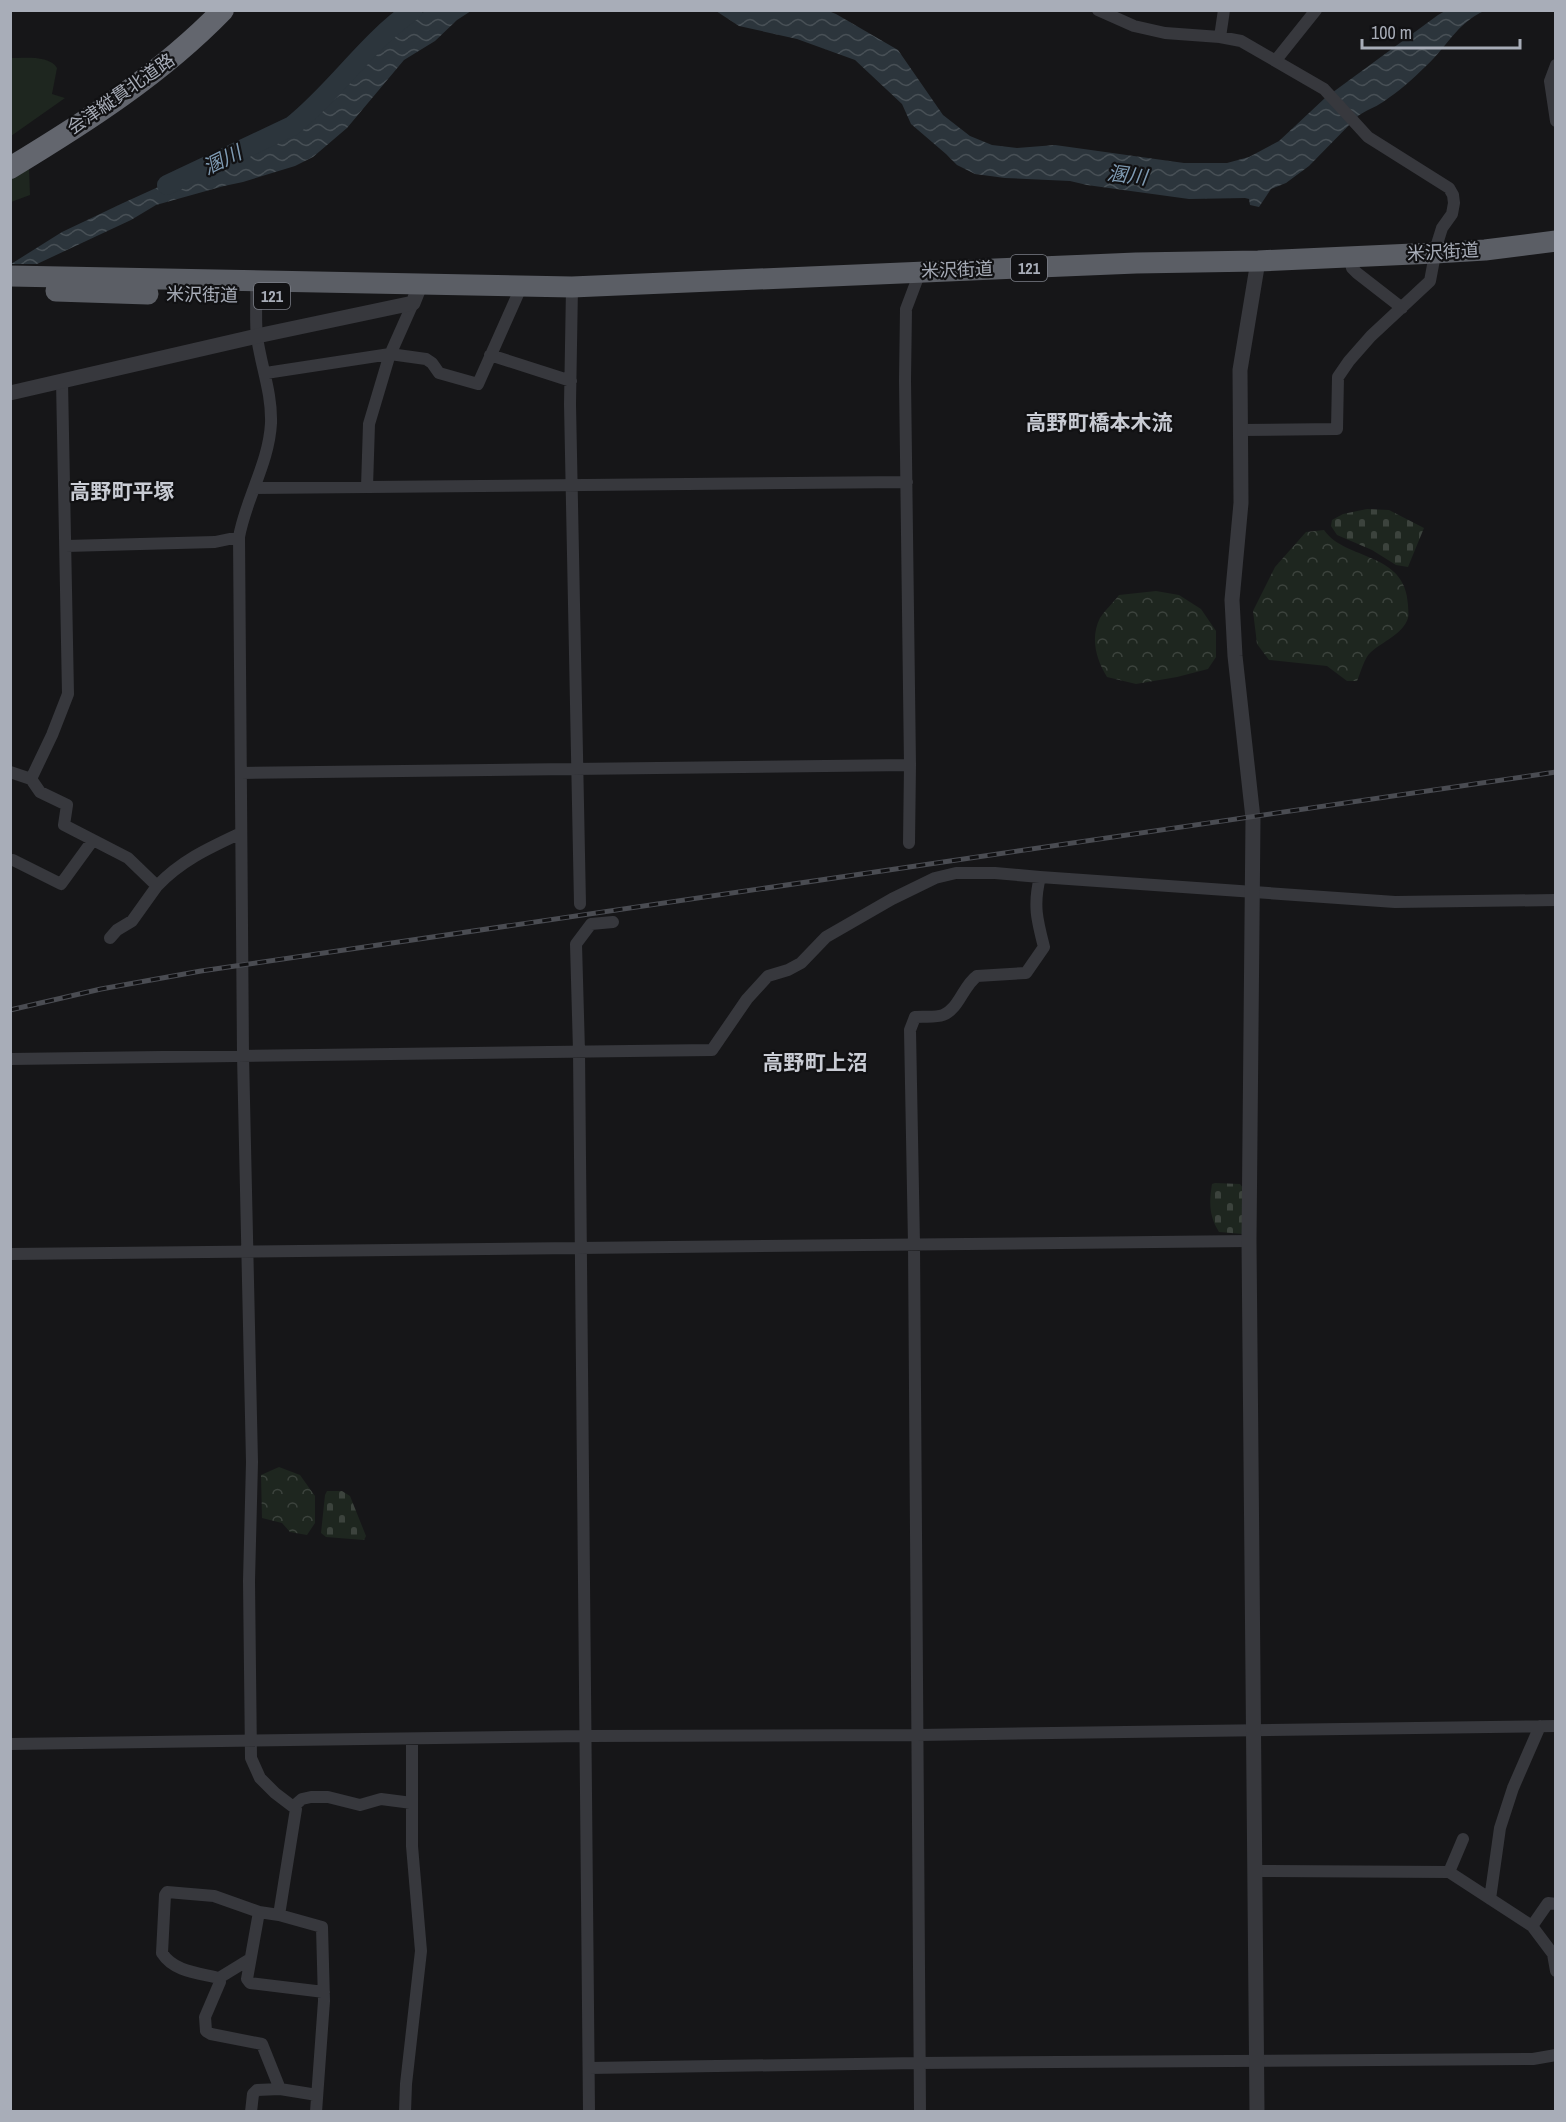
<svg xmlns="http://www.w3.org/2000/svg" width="1566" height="2122" font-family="'Archivo Narrow','Noto Sans JP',sans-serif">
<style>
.green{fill:#1e261f}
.forest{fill:url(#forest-crowns)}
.cemetery{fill:url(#cemetery-stones)}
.water{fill:url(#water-waves)}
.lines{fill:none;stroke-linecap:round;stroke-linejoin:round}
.river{stroke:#2c353c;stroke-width:20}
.minor{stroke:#37383d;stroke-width:12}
.tertiary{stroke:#37383d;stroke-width:15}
.trunk{stroke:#5b5e65;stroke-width:21}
.motorway{stroke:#63666e;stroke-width:22}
.rail-casing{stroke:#4a4c52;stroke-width:5}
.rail{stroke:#111113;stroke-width:3;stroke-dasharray:9;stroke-linecap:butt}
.labels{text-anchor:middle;stroke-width:4.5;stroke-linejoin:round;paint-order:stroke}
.shield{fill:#111113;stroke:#7b7e86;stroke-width:1.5}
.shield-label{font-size:16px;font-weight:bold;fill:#a8adb8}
.street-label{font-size:18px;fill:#a8adb8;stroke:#111113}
.water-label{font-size:20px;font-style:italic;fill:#7f9bb3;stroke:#111113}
.quarter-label{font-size:21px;font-weight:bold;fill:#c9ccd4;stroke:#111113}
</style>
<defs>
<pattern id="forest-crowns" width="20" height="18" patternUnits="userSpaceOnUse" patternTransform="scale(1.5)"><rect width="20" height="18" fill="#1e261f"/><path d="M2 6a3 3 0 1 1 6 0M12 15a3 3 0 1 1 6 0" fill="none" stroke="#3c433d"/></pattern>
<pattern id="cemetery-stones" width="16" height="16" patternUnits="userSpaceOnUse" patternTransform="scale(1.5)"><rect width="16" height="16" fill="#1e261f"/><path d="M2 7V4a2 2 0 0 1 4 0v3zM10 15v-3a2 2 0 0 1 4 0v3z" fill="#3c433d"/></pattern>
<pattern id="water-waves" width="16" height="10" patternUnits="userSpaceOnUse" patternTransform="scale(1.5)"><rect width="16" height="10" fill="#2c353c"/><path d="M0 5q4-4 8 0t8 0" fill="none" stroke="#485056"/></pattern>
</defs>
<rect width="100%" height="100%" fill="#161618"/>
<!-- green -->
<path class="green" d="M10,58C24,58 50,55 57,68L52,94L65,98L11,136Z
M29,167L30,195L11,202V178Z"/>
<!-- forest -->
<path class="forest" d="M1324,530C1345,561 1406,551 1408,605C1408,608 1409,615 1408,618C1403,634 1382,642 1371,652C1364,658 1361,672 1357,681H1347L1327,666L1269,660L1257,644L1253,611L1275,567L1306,532Z
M1156,591L1179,595L1201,609L1216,631V657L1208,669L1177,677L1136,684L1107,677C1096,659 1090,638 1100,618C1105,610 1114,602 1119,595Z
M279,1467L300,1475L315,1496V1523L307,1535L290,1532L282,1523L262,1518L261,1475Z"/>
<!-- cemetery -->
<path class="cemetery" d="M1367,509L1389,510L1424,528L1408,567L1396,565L1372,550L1337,535L1331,526L1332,520L1343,514Z
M1215,1183L1240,1184L1243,1188V1234L1219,1232C1209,1216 1209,1203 1212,1184Z
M327,1491H342L350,1496L366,1536L364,1540L326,1537L321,1533L325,1495Z"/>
<!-- water -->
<path class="water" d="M826,10L836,14L898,50L943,115L970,136L992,145L1017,148L1055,145L1184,163H1227L1249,157L1279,141L1325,98L1438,15L1445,11H1484C1456,24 1447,47 1426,66C1413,79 1398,92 1383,102C1374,108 1366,110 1358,116L1309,166L1286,183L1271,189L1259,207L1250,205L1249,199L1245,198L1189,199L1087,185L1070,181L1005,178L975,174L957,165L946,154L911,124L902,104L855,60L797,39L739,26L716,11Z
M426,11H471L457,20L435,41L404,60L347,128L313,157L295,166L243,182L224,186L156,205L131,220L37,264H11L62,232L123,203L178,178L226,164L291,134L314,119L397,31L415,16Z"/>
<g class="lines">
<!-- river -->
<path class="river" d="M167,185L292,126C336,91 366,43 413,10"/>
<!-- minor -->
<path class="minor" d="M1098,10L1134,26L1165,33L1220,37L1241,41L1324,89L1368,137L1449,188L1453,195L1454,203L1452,214L1442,228L1437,244L1430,281L1371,336L1349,361L1338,377L1337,429L1240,430
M1220,37L1224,10
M1276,60L1316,10
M1556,65L1550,81L1556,121
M1349,257L1352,268L1357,273L1402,308
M256,282C257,300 255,319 257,337C261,366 272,393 271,423C269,463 246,498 239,537L243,1055L252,1462L249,1581L251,1758L260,1778L275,1793L296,1809L279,1915
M572,287L570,404L580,904
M490,355L571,381
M266,373L390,354L426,359L432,363L439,373L478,384L522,285
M367,487L369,424L389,357L413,303
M254,488L907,482
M66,546L215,542L239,537
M10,772L31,779L40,792L67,805L64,825L128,858L157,886C182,860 209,848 241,833
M241,773L910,765
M31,779L52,735L68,694L62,381
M909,843L910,765L905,380L906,309L920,272
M13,860L61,884L93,840
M110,938L117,930L132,921L157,886
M10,1059L712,1050L747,999L768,976L788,970L801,963L826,937L892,899L935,878L956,873H995L1040,877L1395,902L1556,900
M10,1254L1249,1241
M10,1744L586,1736L918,1735L1556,1726
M294,1806L302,1799L311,1797H328L360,1805L381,1799L412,1803
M1255,1871L1449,1872L1532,1926L1553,1954L1556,1971
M1449,1872L1463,1839
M1490,1899L1500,1828L1513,1788L1540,1726
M259,1912L247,1979L250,1983L324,1992
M1532,1926L1548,1903L1556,1904
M219,1978L250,1959
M589,2068L919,2063L1533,2059L1556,2055
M280,2089L262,2044L211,2034L206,2031L205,2017L220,1982L219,1978C199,1973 174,1972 162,1953L165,1895L167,1892L214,1896L259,1912L279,1915L322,1927L324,2001L316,2112
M251,2112L253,2094L257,2090L280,2089L317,2095
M405,2112L406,2084L421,1951L412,1846V1739
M589,2112L579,1051L576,944L591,924L613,922
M920,2112L914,1244L910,1030L915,1017C923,1016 935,1018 943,1015C959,1009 963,986 977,976L1026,973L1044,947C1037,920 1033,905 1040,877"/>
<!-- tertiary -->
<path class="tertiary" d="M10,393L257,336L413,303L421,283
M1257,2112L1249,1241L1253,818L1235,656L1232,600L1241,503L1240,370L1258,261"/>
<!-- trunk -->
<path class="trunk" d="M10,276L572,287L1136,263L1258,261L1435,253L1485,250L1556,241
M56,291L148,294"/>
<!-- motorway -->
<path class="motorway" d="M10,168C86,122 161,74 223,10"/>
<defs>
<path id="rail" d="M10,1010L101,989L201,971L1556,772"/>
</defs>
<!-- rail casing -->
<use href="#rail" class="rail-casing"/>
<!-- rail -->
<use href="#rail" class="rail"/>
</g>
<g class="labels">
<!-- shield labels -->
<g class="shield">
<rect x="1011" y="255" width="36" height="26" rx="4.5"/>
<rect x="254" y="283" width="36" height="26" rx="4.5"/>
</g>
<g class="shield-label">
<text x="1029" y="274">121</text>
<text x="272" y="302">121</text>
</g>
<!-- street labels -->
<g class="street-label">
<text transform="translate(121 94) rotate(-35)" y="6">会津縦貫北道路</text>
<text transform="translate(1443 252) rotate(-3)" y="6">米沢街道</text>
<text transform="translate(957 270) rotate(-2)" y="6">米沢街道</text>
<text transform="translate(202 295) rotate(1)" y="6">米沢街道</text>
</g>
<!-- water labels -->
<g class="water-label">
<text transform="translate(222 160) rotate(-26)" y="7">溷川</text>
<text transform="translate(1127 175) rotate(7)" y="7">溷川</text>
</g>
<!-- quarter labels -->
<g class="quarter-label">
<text x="1099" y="430">高野町橋本木流</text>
<text x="122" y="499">高野町平塚</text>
<text x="815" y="1070">高野町上沼</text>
</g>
</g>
<!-- border -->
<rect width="1566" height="2122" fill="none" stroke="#a8adb8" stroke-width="24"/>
<!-- scale -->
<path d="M1362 39v9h158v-9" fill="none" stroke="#a8adb8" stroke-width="3"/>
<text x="1371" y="39" font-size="18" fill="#a8adb8" stroke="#111113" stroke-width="4.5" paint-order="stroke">100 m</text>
</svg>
